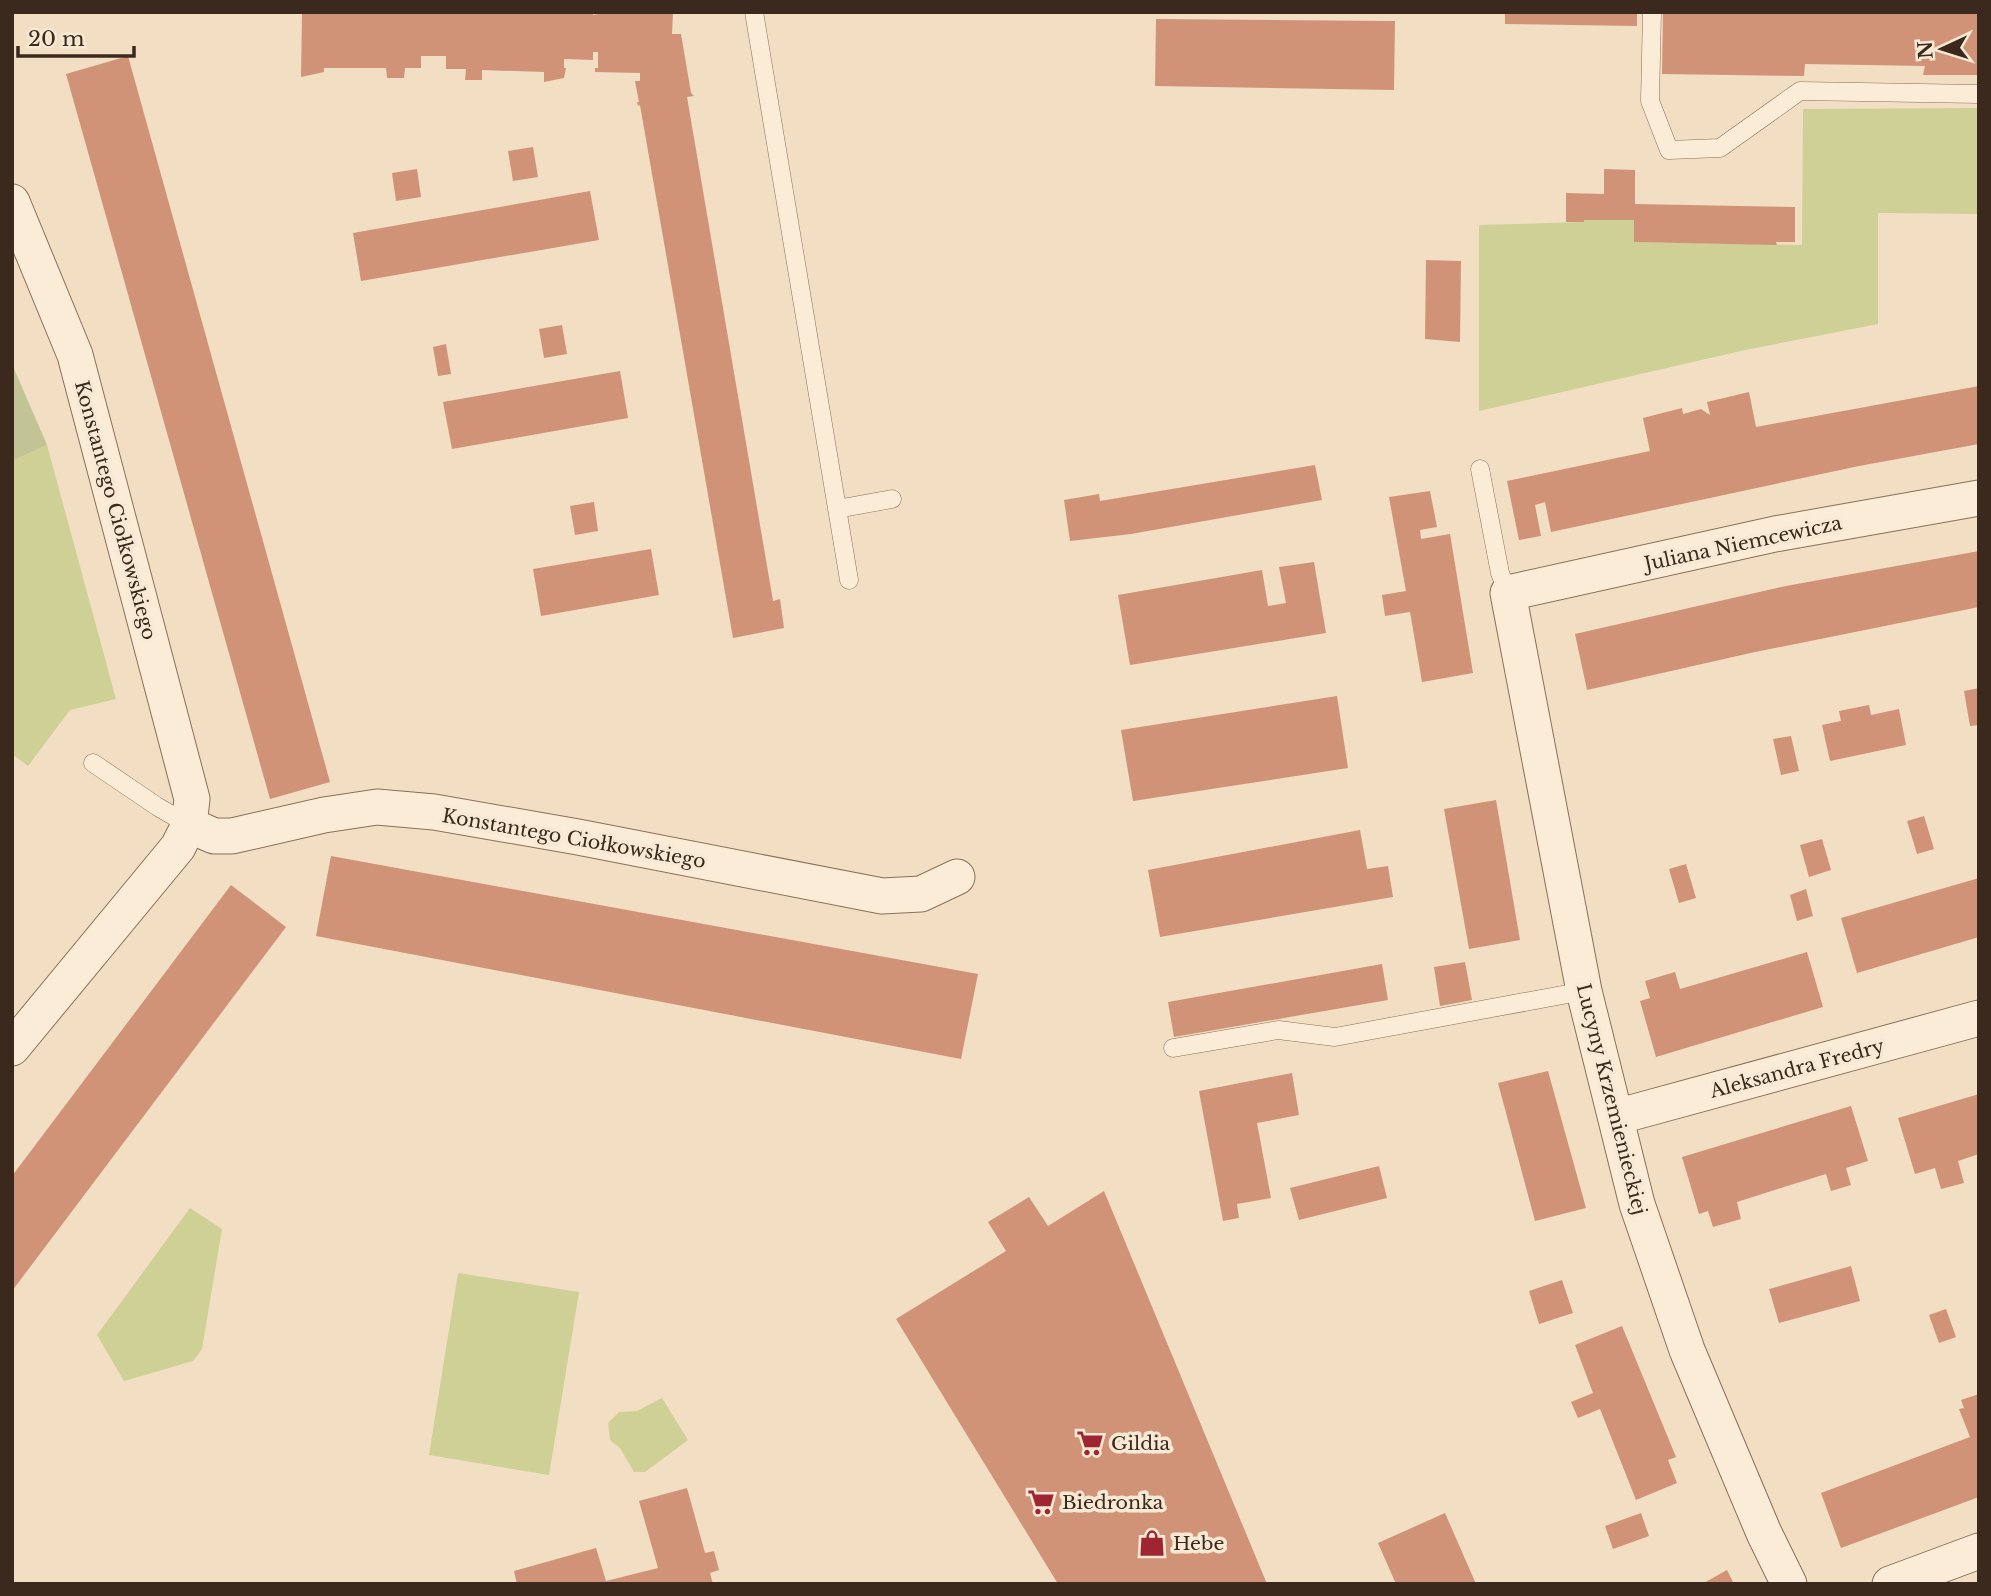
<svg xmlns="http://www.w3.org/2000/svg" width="1991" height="1596" font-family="'Libre Baskerville',serif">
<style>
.green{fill:#cfd096}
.cemetery{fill:#c3c496}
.building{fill:#d19377}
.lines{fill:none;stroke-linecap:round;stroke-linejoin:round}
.service-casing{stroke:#8c6f59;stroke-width:19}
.minor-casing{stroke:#8c6f59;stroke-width:37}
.service{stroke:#fbecd7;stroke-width:18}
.minor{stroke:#fbecd7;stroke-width:35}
.labels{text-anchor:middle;stroke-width:7;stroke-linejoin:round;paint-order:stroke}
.street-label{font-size:19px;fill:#3b291e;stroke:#f7e9d3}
.poi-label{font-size:19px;fill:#3b291e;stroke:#f7e9d3;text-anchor:start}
</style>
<rect width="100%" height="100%" fill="#f1dec3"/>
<!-- green -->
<path class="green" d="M1979,108V214L1878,213V324L1745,350L1479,411V225L1583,222L1584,220H1634V242L1802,245L1803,109Z
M47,445L116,699L70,710L28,766L12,754V461Z
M190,1208L222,1229L202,1349L193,1361L124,1381L97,1335Z
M458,1273L579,1292L549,1475L429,1455Z
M662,1398L688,1440L645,1472H634L620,1448L610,1440L608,1423L619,1412L637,1411Z"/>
<!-- cemetery -->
<path class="cemetery" d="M12,364L47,445L12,461Z"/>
<!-- building -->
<path class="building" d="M302,12H593V15L598,14V12H673L672,34H681L691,93L694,96L687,97L773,601L780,599L784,628L733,638L640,105L638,106L637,102H639L635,81H640V73L595,72V68H598V52H593V60L564,59V68H566L564,78L544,82V72L482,70V80H465L466,69H446V56H421V68H405L404,78H387L386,68H324V72L301,77Z
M1505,12H1637V26L1505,24Z
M1663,12H1979V75H1923L1925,66L1805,64L1804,76L1662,74Z
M1156,19L1395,21L1394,90L1155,86Z
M128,56L330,782L270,799L66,74Z
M533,147L538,177L513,181L508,151Z
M417,169L421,197L396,201L392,173Z
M1604,169L1635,170V204L1795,207V242H1776L1777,245L1634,242V220H1584V222H1566V193L1604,194Z
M590,191L599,240L361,281L353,233Z
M1426,260L1461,261L1460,342L1425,339Z
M562,325L567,354L544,358L539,329Z
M446,344L451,374L438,376L433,347Z
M620,371L628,418L452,449L443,402Z
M1979,386V444L1859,466L1551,532L1545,502L1535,505L1541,536L1519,540L1507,481L1650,451L1643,418L1682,408L1683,414L1701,409L1710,415L1707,402L1749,392L1756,427Z
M1315,465L1322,500L1131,534L1070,541L1064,500L1099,494L1100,501Z
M1430,491L1437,527L1420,530L1421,539L1450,534L1473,673L1422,682L1410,612L1385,616L1382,595L1406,591L1389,497Z
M594,502L598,531L575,535L570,506Z
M651,549L659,595L541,616L533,569Z
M1979,551V607L1755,652L1587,690L1575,634L1786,586Z
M1314,562L1326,633L1130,665L1118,595L1262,570L1268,606L1286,603L1279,567Z
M1979,688V725L1970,726L1964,691Z
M1337,696L1348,768L1133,801L1121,730Z
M1869,705L1871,715L1899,709L1906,745L1830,761L1822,725L1841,721L1839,711Z
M1791,736L1799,771L1781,775L1773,739Z
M1496,800L1520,940L1469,949L1444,809Z
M1924,816L1934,849L1917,854L1907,821Z
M1360,830L1367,869L1388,866L1393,897L1160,937L1148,870Z
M1822,839L1831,870L1809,877L1800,845Z
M331,856L978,974L961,1059L316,936Z
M1686,864L1696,898L1679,903L1669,869Z
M1979,878V937L1857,973L1841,918Z
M231,885L286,927L12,1291V1176Z
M1806,889L1813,916L1797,921L1790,895Z
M1807,952L1823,1007L1656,1057L1640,1001L1650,998L1645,981L1675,972L1680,989Z
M1465,962L1472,1000L1440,1006L1434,967Z
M1382,964L1388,1000L1174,1037L1168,1002Z
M1548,1071L1586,1208L1535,1221L1498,1083Z
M1292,1073L1299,1115L1257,1123L1271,1198L1237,1204L1239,1218L1223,1221L1199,1091Z
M1979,1094V1154L1958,1161L1964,1183L1941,1189L1935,1168L1915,1174L1898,1118Z
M1851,1106L1868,1161L1846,1168L1851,1185L1831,1191L1826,1174L1784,1187L1737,1202L1741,1219L1713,1227L1708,1211L1699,1214L1682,1157Z
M1379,1166L1387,1198L1299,1220L1290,1188Z
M1104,1191L1267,1584H1058L896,1319L1006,1251L988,1222L1029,1197L1048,1226Z
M1851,1266L1860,1301L1779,1323L1769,1289Z
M1562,1280L1573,1313L1539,1324L1529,1291Z
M1946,1309L1956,1337L1939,1343L1929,1315Z
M1622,1326L1676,1457L1668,1460L1677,1483L1636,1500L1600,1409L1578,1418L1571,1402L1593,1393L1575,1345Z
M1979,1394V1497L1841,1548L1821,1493L1970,1437L1959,1409L1964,1408L1961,1400Z
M687,1488L705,1553L714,1551L719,1570L710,1573L713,1584H517L514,1571L596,1548L606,1581L658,1568L639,1501Z
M1445,1513L1476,1584H1396L1378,1543Z
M1641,1513L1649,1536L1613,1549L1605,1526Z
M1727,1570L1734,1584H1702Z"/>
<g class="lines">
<defs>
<path id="service" d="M754,12L849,580
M1652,12L1650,101L1669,150L1720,148L1800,91L1979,94
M1480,469L1500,573L1508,593
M837,509L892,499
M93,763L158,807L189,825
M1173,1048L1278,1030L1335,1037L1584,991"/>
<path id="minor" d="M12,202L75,355L192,799L189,825L178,847L12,1048
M189,825L214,836H232L324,815L377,807L434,812L578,837L882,896L921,894L957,877
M1616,1117L1979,1018
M1789,1584L1764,1533L1687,1350L1637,1204L1584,991L1508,593L1775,534L1979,498
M1890,1584L1979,1551"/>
</defs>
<!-- service casing -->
<use href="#service" class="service-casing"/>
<!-- minor casing -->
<use href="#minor" class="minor-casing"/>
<!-- service -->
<use href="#service" class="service"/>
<!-- minor -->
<use href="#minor" class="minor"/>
</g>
<!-- icons -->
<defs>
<symbol id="supermarket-bare" viewBox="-9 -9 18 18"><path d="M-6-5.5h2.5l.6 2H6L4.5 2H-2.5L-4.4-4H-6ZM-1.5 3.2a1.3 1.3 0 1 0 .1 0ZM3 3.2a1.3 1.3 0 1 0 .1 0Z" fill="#9f2533" stroke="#f7e9d3" stroke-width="2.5" paint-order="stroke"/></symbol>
<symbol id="shop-bare" viewBox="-9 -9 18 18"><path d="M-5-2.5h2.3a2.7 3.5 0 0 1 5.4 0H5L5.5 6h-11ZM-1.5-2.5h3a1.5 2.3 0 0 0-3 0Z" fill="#9f2533" stroke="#f7e9d3" stroke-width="2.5" paint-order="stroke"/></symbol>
</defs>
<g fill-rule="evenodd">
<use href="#supermarket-bare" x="1071" y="1424" width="38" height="38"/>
<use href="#supermarket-bare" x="1022" y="1483" width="38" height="38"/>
<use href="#shop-bare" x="1133" y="1524" width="38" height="38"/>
</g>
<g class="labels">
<!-- street labels -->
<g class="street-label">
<text transform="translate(116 510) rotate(75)" y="7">Konstantego Ciołkowskiego</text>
<text transform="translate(1743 543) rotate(-12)" y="7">Juliana Niemcewicza</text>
<text transform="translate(574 838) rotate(10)" y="7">Konstantego Ciołkowskiego</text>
<text transform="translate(1797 1068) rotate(-15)" y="7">Aleksandra Fredry</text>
<text transform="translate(1612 1099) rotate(76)" y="7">Lucyny Krzemienieckiej</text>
</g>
<!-- poi labels -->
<g class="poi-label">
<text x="1111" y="1450">Gildia</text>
<text x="1062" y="1509">Biedronka</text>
<text x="1173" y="1550">Hebe</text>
</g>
</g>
<!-- border -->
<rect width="1991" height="1596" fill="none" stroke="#3b291e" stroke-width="28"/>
<!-- north arrow -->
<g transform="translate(1942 49) rotate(266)" stroke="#f7e9d3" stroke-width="5" paint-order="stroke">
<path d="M0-5L12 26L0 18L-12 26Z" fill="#3b291e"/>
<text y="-10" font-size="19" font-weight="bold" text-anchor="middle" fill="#3b291e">N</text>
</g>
<!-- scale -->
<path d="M18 46v10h116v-10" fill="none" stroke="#3b291e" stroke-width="3.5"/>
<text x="28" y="46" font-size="21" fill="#3b291e" stroke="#f7e9d3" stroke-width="5" paint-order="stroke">20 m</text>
</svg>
